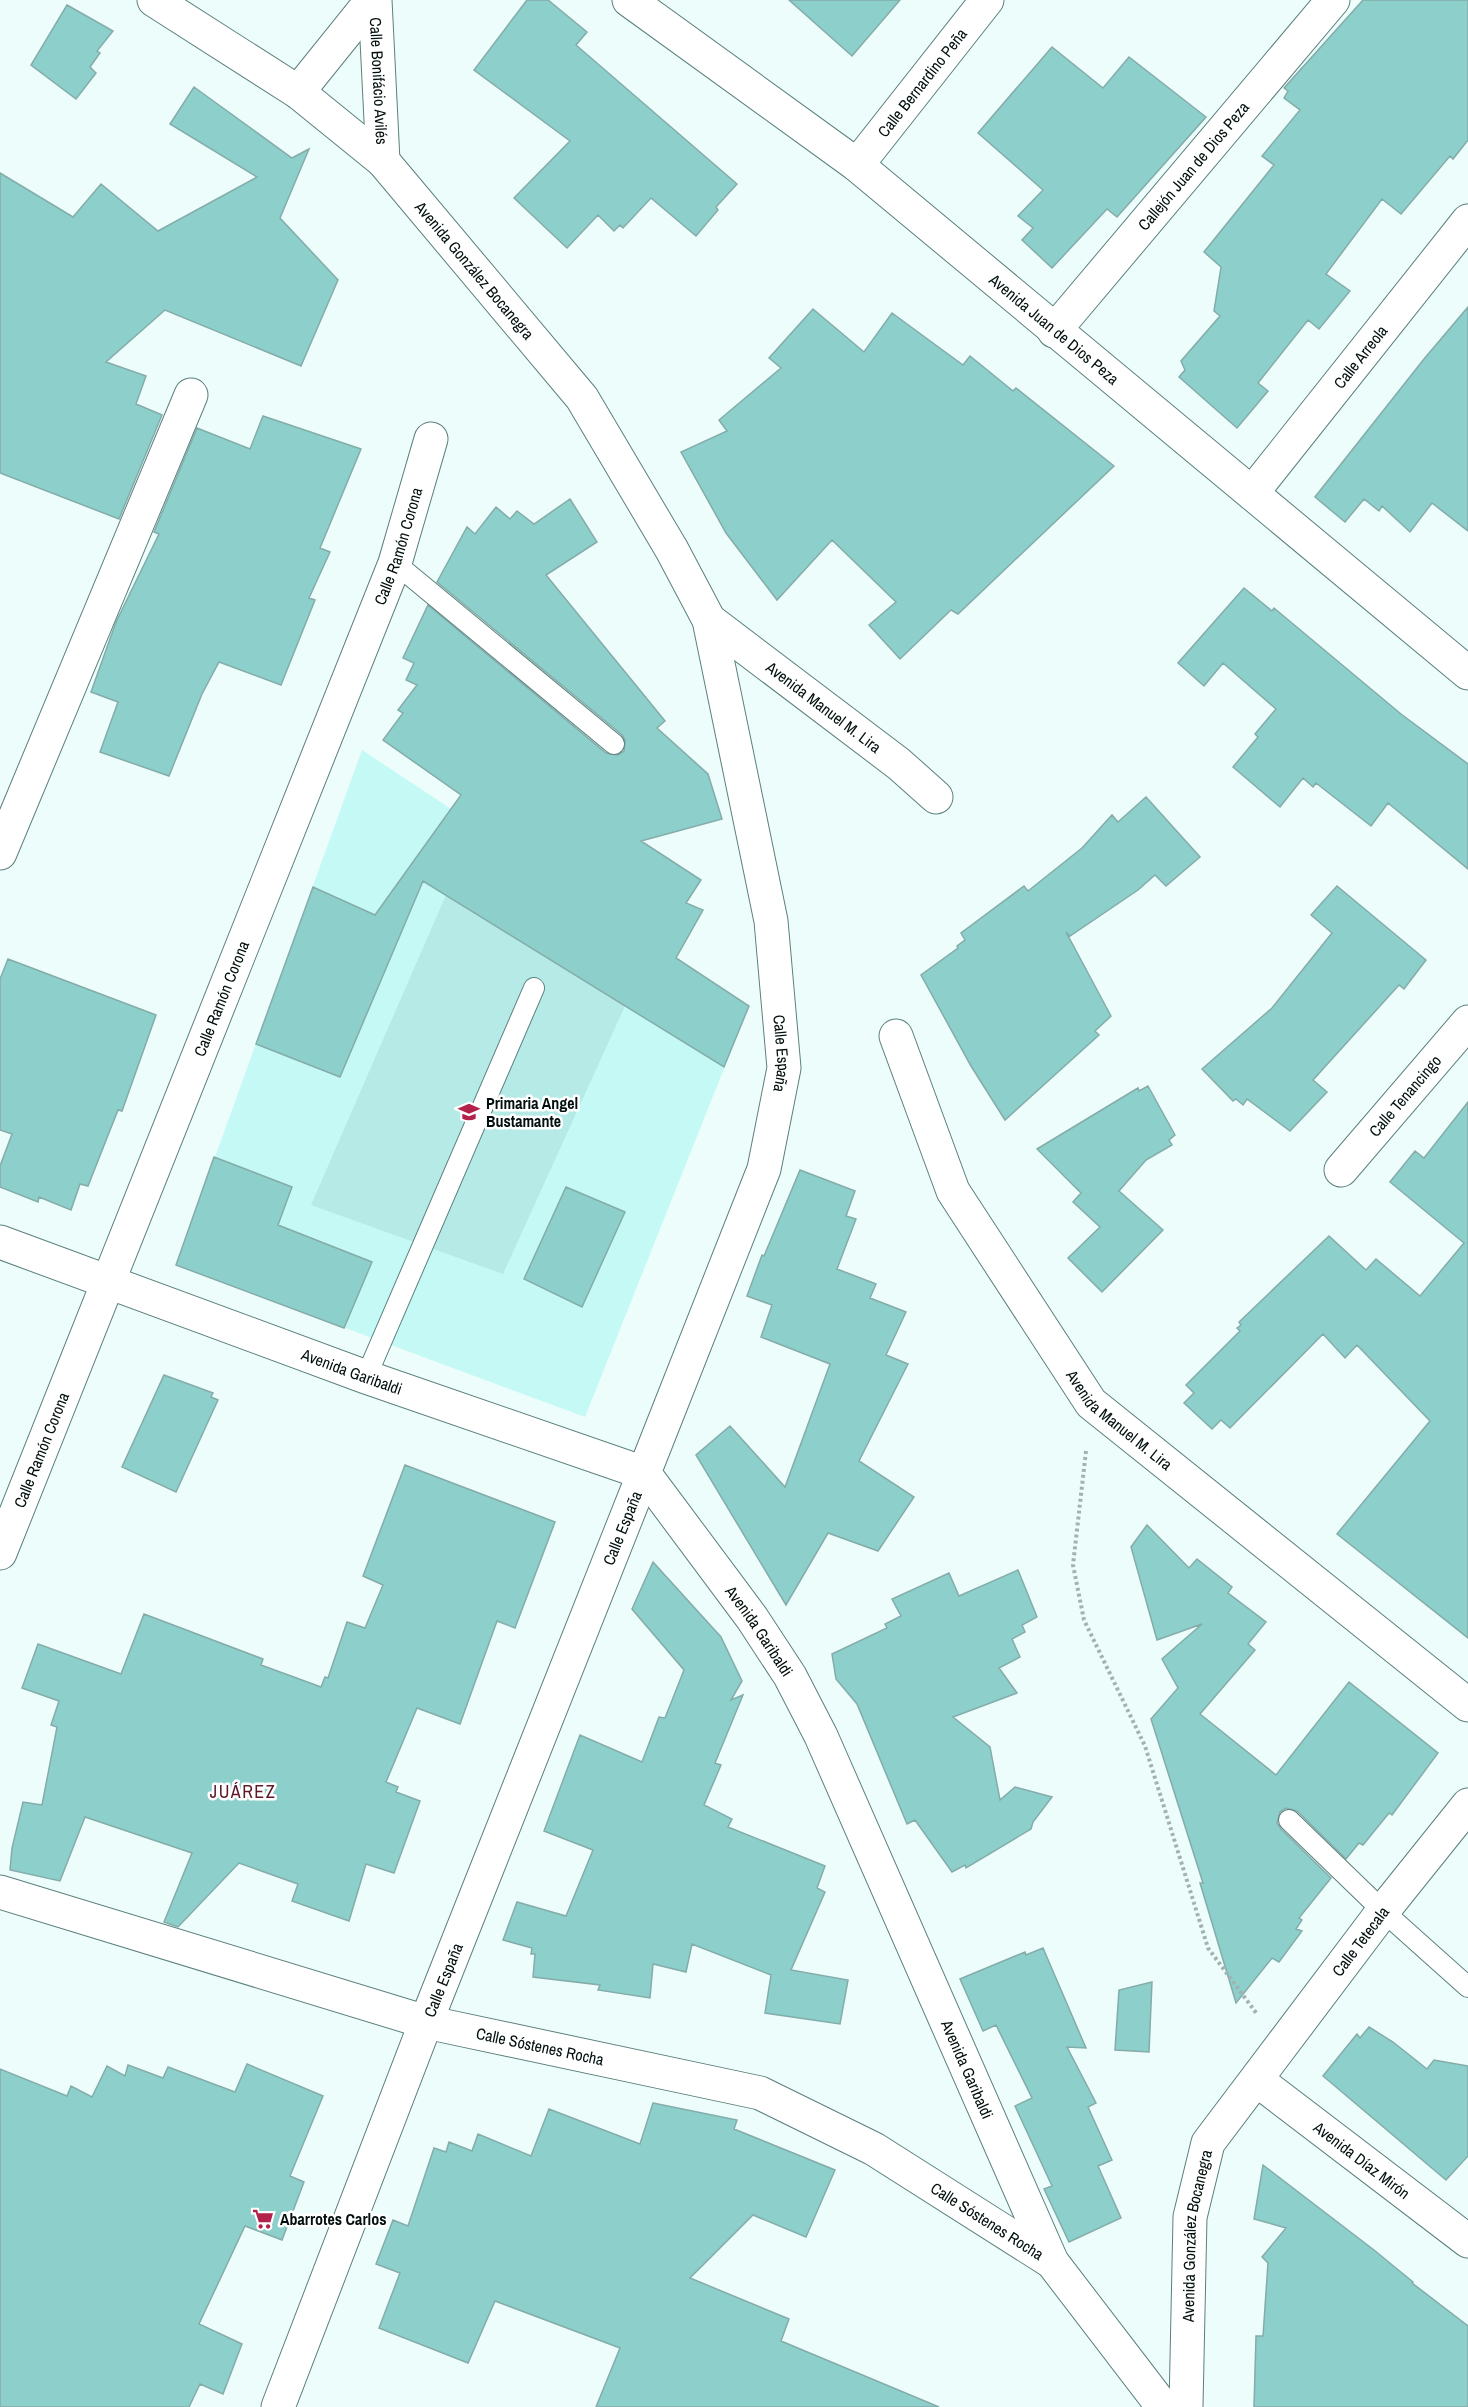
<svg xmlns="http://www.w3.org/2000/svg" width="1468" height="2407" font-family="'Archivo Narrow',sans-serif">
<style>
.built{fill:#c5f9f5}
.green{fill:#b5eae6}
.building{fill:#8ccfcb;stroke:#84aca9;stroke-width:1.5}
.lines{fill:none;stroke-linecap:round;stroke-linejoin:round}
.lane-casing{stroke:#5a807d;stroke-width:22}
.street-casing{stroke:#5a807d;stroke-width:35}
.secondary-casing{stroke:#5a807d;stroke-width:35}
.path{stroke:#a3b2b1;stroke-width:4;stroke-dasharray:3 3;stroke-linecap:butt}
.lane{stroke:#fff;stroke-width:20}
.street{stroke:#fff;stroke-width:33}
.secondary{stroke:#fff;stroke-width:33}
.labels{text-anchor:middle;stroke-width:5;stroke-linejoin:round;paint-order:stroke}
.street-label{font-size:16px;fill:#020f0e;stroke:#fff}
.poi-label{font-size:16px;font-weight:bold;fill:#020f0e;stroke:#fff;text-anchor:start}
.neighbourhood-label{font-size:18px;letter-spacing:1.5px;fill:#5f1a2a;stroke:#fff}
</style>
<rect width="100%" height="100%" fill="#edfdfc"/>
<!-- built -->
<path class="built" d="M362,750L749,1006L585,1417L176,1265Z"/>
<!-- green -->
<path class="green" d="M446,895L625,1006L503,1274L311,1205Z"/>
<!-- building -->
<path class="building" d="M527,0H548L587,32L576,45L737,184L716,207L718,210L696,236L651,198L623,228L620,225L614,231L598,215L567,248L514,198L570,141L474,70Z
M789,0H900L852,56Z
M1363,0H1468V140L1453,159L1450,156L1401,214L1382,199L1326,274L1350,291L1319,329L1308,320L1258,383L1268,391L1237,428L1179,377L1185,370L1181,361L1220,316L1214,311L1221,267L1204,252L1274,165L1262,156L1300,110L1284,98L1288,91L1284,88Z
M67,5L113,31L97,51L100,53L90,67L96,73L76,99L31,65Z
M1052,47L1103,88L1129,57L1206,117L1117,217L1107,209L1052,268L1022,240L1033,228L1018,216L1043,190L978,133Z
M194,87L292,158L309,149L280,218L338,280L301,366L165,310L106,362L146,376L136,404L162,415L119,519L0,473V173L73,217L101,184L158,231L257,177L170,124Z
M1468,307V531L1432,503L1410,532L1382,506L1379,511L1364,499L1345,522L1315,497L1424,359Z
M813,309L864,352L892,313L963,365L970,356L1013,391L1016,388L1114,466L958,614L951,610L900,659L869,625L896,602L832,540L777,600L726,533L681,452L727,431L719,420L781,368L769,358Z
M263,416L361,449L320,548L330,552L309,598L315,600L281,685L219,662L202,694L169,776L100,752L118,702L91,692L116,622L159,534L154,532L197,428L250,449Z
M570,499L597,542L546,575L665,721L657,728L708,774L722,819L641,841L701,880L686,903L703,910L676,958L749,1006L724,1067L423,881L340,1077L256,1044L313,887L375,915L461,795L383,740L403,713L398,710L417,685L406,680L414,663L403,658L428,605L606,753L618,755L624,751L625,740L622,735L437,582L467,527L475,534L496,507L510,519L517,511L534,524Z
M1244,588L1272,611L1274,608L1401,714L1468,764V869L1388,803L1371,826L1316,783L1313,787L1303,778L1280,807L1233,767L1258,737L1255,734L1276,709L1223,663L1204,686L1178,663Z
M1146,797L1200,857L1166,886L1155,875L1138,890L1070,936L1066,932L1111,1016L1095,1031L1099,1035L1005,1120L971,1066L921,975L958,948L957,946L965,940L961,933L1024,886L1028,891L1082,848L1112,815L1118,822Z
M1337,886L1426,960L1404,989L1399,985L1313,1080L1327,1092L1290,1131L1247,1099L1243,1105L1236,1099L1233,1101L1202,1069L1272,1008L1332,933L1311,915Z
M8,959L156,1015L122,1111L118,1110L88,1186L80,1184L71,1210L39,1197L38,1202L0,1187V1166L12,1134L0,1130V979Z
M1148,1086L1175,1135L1169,1140L1172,1145L1146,1160L1119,1191L1163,1230L1102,1292L1068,1258L1100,1227L1073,1202L1081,1193L1037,1149L1138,1088L1139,1091Z
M1468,1102V1638L1337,1534L1430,1421L1357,1345L1345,1358L1323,1334L1230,1428L1221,1420L1212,1429L1184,1403L1194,1393L1186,1385L1240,1331L1237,1328L1241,1325L1239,1322L1329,1236L1366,1270L1376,1259L1420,1296L1464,1243L1390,1182L1415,1151L1424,1158Z
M214,1157L292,1187L278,1225L372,1262L344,1328L176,1265Z
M800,1170L855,1191L846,1216L856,1219L837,1269L876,1284L870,1298L906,1312L886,1355L908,1364L859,1461L914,1497L878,1551L828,1533L786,1605L696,1455L730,1426L785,1487L830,1364L761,1337L772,1305L747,1296L762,1255L764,1256Z
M566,1187L625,1212L582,1307L524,1279Z
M164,1375L213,1393L211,1397L218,1400L176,1492L122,1467Z
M405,1465L555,1522L515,1628L497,1621L460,1724L417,1708L386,1782L398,1787L396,1792L420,1801L394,1873L366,1864L349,1921L292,1901L298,1884L239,1863L178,1927L164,1922L192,1853L85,1817L60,1881L10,1870L12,1848L23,1802L42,1805L57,1727L51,1725L59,1701L22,1688L38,1644L121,1674L144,1614L263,1659L261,1665L321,1687L325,1677L328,1678L347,1622L365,1628L383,1585L363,1576Z
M1147,1525L1189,1568L1197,1559L1232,1587L1228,1593L1266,1622L1248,1644L1255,1650L1200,1714L1276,1775L1349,1682L1438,1753L1392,1815L1389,1813L1363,1845L1359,1843L1346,1859L1297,1811L1286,1808L1280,1812L1277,1823L1281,1829L1331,1878L1299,1918L1302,1920L1296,1929L1302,1931L1279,1962L1272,1958L1236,2003L1200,1883H1203L1151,1719L1178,1688L1162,1659L1202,1624L1157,1640L1131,1547Z
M653,1562L721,1637L742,1681L731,1700L743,1695L715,1763L721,1765L704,1805L732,1819L728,1827L825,1866L817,1888L825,1892L791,1970L848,1980L840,2024L765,2013L771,1975L692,1944L686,1972L653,1964L650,1998L598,1990L600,1985L533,1977L535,1954H531L532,1948L503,1940L517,1902L566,1916L593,1850L544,1831L580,1735L642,1762L659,1717L665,1718L684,1670L632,1609Z
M1018,1570L1037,1617L1022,1625L1025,1632L1012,1639L1020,1657L999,1668L1017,1693L953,1717L990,1747L1000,1800L1015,1787L1052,1797L1033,1822L1031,1829L966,1868L965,1865L952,1872L915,1820L907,1824L857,1704L836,1679L832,1654L887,1628L885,1624L901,1616L892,1599L949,1573L959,1596Z
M1043,1948L1086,2048L1067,2047L1096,2103L1088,2107L1112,2160L1098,2166L1121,2218L1069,2242L1044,2189L1052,2186L1015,2106L1032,2098L996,2025L983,2031L960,1979L1025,1952L1026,1955Z
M1152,1982L1149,2052L1115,2050L1119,1990Z
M1369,2027L1393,2042L1427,2069L1434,2060L1468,2066V2156L1446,2180L1323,2076L1357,2034L1360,2038Z
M247,2064L323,2096L290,2176L304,2182L282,2240L245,2226L199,2324L242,2344L223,2394L200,2384L189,2407H0V2069L67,2096L71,2086L92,2097L107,2066L125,2076L128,2065L163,2078L168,2067L235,2092Z
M653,2103L737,2120L734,2129L835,2170L806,2237L753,2215L690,2278L789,2319L781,2341L939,2407H596L620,2348L495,2301L468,2363L379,2328L400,2273L376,2264L393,2220L408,2226L434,2148L446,2152L449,2142L472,2151L478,2134L531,2156L549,2109L640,2144Z
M1263,2165L1374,2250L1413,2282L1412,2283L1468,2326V2407H1254L1256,2336H1263L1268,2263L1262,2257L1286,2228L1254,2219Z"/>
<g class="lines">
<defs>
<path id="lane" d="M395,563L614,744
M366,1377L534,988
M1289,1820L1383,1911L1468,1987"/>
<g id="street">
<path id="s1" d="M375,0L383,161"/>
<path id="s2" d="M629,0L857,165L1468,673"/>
<path d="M298,92L372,0"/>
<path id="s3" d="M857,165L987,0"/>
<path id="s4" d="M1054,331L1333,0"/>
<path id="s5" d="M1252,493L1468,221"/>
<path id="s6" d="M709,620L899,764L936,797"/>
<path d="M0,853L191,395"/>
<path id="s7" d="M896,1036L953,1191L1091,1403L1468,1705"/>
<path id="s8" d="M1341,1170L1468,1022"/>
<path id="s9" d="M0,1242L366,1377L644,1473L426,2022L278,2407"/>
<path id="s10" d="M0,1553L395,563L431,439"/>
<path id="s11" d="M0,1892L426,2022L760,2093L874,2149L1052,2262"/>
<path id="s12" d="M1257,2080L1468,2241"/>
<path id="s13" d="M1186,2407L1190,2217L1208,2143L1383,1911L1468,1805"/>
</g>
<g id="secondary">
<path id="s14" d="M154,0L298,92L383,161L582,398L672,550L709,620L771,921L784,1068L764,1169L644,1473L752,1618L790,1676L821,1736L1052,2262L1163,2407"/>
</g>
</defs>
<!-- lane casing -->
<use href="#lane" class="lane-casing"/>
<!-- street casing -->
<use href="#street" class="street-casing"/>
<!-- secondary casing -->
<use href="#secondary" class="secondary-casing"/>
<!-- path -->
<path class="path" d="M1086,1451L1073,1565L1084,1620L1145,1746L1208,1948L1257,2014"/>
<!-- lane -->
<use href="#lane" class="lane"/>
<!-- street -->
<use href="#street" class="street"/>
<!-- secondary -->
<use href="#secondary" class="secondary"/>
</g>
<!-- icons -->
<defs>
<symbol id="school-bare" viewBox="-9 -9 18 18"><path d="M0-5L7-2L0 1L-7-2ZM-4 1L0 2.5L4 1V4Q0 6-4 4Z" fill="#b3224b" stroke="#fff" stroke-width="2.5" paint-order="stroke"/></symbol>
<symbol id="supermarket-bare" viewBox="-9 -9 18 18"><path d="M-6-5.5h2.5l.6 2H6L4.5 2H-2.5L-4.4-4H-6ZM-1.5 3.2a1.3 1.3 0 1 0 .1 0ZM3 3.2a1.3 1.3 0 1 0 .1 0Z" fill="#b3224b" stroke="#fff" stroke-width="2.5" paint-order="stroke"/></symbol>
</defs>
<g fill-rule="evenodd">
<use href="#school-bare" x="454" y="1097" width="30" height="30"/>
<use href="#supermarket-bare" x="248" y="2204" width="30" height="30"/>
</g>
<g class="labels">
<!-- street labels -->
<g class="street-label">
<text dy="6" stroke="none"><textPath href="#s1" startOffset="81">Calle Bonifácio Avilés</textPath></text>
<text dy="6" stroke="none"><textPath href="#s3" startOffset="105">Calle Bernardino Peña</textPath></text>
<text dy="6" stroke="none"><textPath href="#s4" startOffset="216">Callejón Juan de Dios Peza</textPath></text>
<text dy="6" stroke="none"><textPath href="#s14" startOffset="423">Avenida González Bocanegra</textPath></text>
<text dy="6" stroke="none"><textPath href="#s2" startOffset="538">Avenida Juan de Dios Peza</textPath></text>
<text dy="6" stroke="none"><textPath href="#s5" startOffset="174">Calle Arreola</textPath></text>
<text dy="6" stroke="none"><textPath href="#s10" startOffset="1083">Calle Ramón Corona</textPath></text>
<text dy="6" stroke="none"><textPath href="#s6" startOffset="144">Avenida Manuel M. Lira</textPath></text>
<text dy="6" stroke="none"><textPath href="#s10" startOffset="597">Calle Ramón Corona</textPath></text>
<text dy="6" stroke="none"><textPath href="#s14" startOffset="1286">Calle España</textPath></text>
<text dy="6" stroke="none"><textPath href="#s8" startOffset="98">Calle Tenancingo</textPath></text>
<text dy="6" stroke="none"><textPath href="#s9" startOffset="375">Avenida Garibaldi</textPath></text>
<text dy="6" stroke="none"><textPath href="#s7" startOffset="450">Avenida Manuel M. Lira</textPath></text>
<text dy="6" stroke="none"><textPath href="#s10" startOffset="111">Calle Ramón Corona</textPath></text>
<text transform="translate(622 1528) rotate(-68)" y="6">Calle España</text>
<text dy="6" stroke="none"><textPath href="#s14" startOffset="1926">Avenida Garibaldi</textPath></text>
<text dy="6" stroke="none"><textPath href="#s13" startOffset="519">Calle Tetecala</textPath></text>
<text transform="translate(443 1980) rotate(-68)" y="6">Calle España</text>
<text dy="6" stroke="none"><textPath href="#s11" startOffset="562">Calle Sóstenes Rocha</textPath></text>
<text dy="6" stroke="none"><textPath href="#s14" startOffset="2412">Avenida Garibaldi</textPath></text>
<text dy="6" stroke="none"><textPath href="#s12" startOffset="132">Avenida Díaz Mirón</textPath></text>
<text dy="6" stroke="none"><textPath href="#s11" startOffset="1048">Calle Sóstenes Rocha</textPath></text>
<text dy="6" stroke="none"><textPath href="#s13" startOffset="172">Avenida González Bocanegra</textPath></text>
</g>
<!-- poi labels -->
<g class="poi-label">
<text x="486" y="1109">Primaria Angel<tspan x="486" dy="18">Bustamante</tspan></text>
<text x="280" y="2225">Abarrotes Carlos</text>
</g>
<!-- neighbourhood labels -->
<g class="neighbourhood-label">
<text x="243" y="1798">JUÁREZ</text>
</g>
</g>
</svg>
